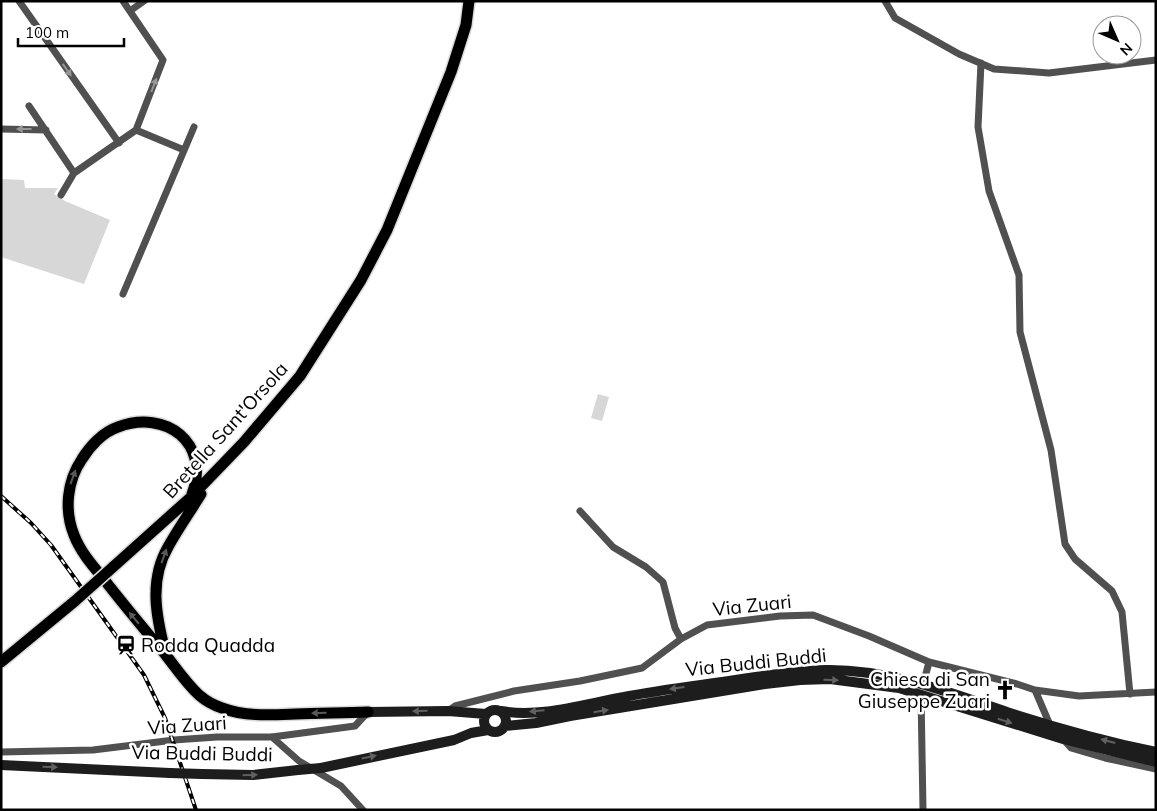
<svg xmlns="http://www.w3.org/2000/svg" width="1157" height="811" font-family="Mulish,sans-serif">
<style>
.park{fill:#d7d7d7}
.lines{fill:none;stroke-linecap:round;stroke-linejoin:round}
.primary-casing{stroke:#dbdbdb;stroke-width:14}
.street{stroke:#505050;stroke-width:7}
.secondary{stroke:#1d1d1d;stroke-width:10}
.primary{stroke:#000;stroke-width:11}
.rail-casing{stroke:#000;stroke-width:4}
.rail{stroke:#fff;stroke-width:2;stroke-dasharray:5.5;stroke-linecap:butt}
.primary-bridge-casing{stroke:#dbdbdb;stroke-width:14;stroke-linecap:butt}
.secondary-bridge{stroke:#1d1d1d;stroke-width:10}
.primary-bridge{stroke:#000;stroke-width:11}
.oneway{fill:#969696}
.oneway2{fill:#595959}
.oneway3{fill:#616161}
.labels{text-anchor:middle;stroke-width:5;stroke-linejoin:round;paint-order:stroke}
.street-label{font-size:19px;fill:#000;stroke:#fff}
.poi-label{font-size:19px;fill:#000;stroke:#fff;text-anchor:start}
</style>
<rect width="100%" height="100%" fill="#fff"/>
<!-- park -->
<path class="park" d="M1,179L24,180L25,188H58L54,194L65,201L110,220L84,284L1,257Z
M598,394L609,397L602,421L591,418Z"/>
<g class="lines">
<defs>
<path id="primary" d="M192,494C211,443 166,409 118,427C103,432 90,446 82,459C67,481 64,510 74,535C80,551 92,565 103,578C123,604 144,629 165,654C176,668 186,683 199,695C206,701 213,705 222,708C246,717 271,715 296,714C320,713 344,713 368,712
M113,567L190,498L244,442L300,376L361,280L387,230L451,72L466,25L469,1
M165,651C156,616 149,580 168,547C178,529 190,512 201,494
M1,662L75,601"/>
</defs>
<!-- primary casing -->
<use href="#primary" class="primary-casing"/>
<!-- street -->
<path class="street" d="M19,1L119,143
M885,1L895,18L959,54L994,69L1049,73L1156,60
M130,11L144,1
M981,63L978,127L989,191L1019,275L1020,332L1051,450L1065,544L1075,559L1112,591L1122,612L1130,694
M29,106L74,173
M1,129L46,130
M136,130L184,150
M61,195L74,173L136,130L163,60L123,1
M123,294L194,127
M580,511L613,547L646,567L663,582L675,628L681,639
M923,685L929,662
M921,694L923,810
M448,711L455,706L514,691L580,681L642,668L681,639L707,625L780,616L813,615L869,636L929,662L1017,684L1035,690
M1050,725L1035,690L1079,696L1156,692
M272,737L299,761L341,786L363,810
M1063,739L1071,748L1105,758L1156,769
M1,752L93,750L174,740L217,737H272L355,726L368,712"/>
<!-- secondary -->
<path class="secondary" d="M484 721a11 11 0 1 1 22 0a11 11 0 1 1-22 0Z
M501,711C541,718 584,704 624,697C659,690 694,686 729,681C761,676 794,671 826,670C891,669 953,694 1013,714C1060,729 1107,742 1156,752
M368,712L448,711L486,714
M505,726L536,723L570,716L765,684L800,680L830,679L899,688L1063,739L1156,762
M1,765L170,773
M321,768L454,740L471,733L488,730
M202,774L253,775L298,770"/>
<!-- primary -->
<use href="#primary" class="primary"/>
<defs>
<path id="rail" d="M1,496L31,523L51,545L144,675L165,718L196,810"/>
</defs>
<!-- rail casing -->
<use href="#rail" class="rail-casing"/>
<!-- rail -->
<use href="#rail" class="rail"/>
<defs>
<path id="primary-bridge" d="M75,601L113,567"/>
</defs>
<!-- primary-bridge casing -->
<use href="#primary-bridge" class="primary-bridge-casing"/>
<!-- secondary-bridge -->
<path class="secondary-bridge" d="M298,770L321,768
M170,773L202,774"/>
<!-- primary-bridge -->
<use href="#primary-bridge" class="primary-bridge"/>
</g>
<!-- one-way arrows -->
<defs><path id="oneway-solid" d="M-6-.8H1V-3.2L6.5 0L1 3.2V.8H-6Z" transform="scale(1.25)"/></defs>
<g class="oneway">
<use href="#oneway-solid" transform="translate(67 70) rotate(55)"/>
<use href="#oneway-solid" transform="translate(154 85) rotate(-69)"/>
<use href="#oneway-solid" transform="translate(24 129) rotate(-180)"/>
</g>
<g class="oneway2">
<use href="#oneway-solid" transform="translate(73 477) rotate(-70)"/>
<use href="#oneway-solid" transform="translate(164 556) rotate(-70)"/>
<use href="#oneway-solid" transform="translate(134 618) rotate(-130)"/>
<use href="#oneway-solid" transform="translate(319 713) rotate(178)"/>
</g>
<g class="oneway3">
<use href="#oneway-solid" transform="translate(831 680) rotate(2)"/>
<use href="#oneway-solid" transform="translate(677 688) rotate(172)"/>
<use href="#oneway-solid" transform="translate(420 711) rotate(179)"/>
<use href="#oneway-solid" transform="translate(537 711) rotate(175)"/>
<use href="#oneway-solid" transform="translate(601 711) rotate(-9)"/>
<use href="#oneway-solid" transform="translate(1005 721) rotate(18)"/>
<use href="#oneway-solid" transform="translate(1108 741) rotate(-165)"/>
<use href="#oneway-solid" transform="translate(369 757) rotate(-12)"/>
<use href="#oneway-solid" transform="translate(50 767) rotate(2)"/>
<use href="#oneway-solid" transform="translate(250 775) rotate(-1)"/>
</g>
<!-- icons -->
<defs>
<symbol id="station-bare" viewBox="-9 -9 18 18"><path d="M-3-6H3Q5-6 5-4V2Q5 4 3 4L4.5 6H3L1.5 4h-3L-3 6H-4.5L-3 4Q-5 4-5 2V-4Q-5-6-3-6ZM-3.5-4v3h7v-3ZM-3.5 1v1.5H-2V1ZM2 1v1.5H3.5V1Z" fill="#000" stroke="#fff" stroke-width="2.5" paint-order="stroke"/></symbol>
<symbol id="church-bare" viewBox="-9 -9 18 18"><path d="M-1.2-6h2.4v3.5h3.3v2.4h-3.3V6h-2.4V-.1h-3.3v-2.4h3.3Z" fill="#000" stroke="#fff" stroke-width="2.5" paint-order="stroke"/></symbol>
</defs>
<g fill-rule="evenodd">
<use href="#station-bare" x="112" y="631" width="28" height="28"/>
<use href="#church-bare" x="991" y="676" width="28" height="28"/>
</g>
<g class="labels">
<!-- street labels -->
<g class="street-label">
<text transform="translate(225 430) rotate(-48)" y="7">Bretella Sant'Orsola</text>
<text transform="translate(752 605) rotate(-6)" y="7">Via Zuari</text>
<text transform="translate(756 662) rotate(-6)" y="7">Via Buddi Buddi</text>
<text transform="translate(187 725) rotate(-4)" y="7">Via Zuari</text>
<text transform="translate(202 753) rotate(1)" y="7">Via Buddi Buddi</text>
</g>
<!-- poi labels -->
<g class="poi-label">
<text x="141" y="652">Rodda Quadda</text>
<text x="990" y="686" text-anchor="end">Chiesa di San<tspan x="990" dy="22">Giuseppe Zuari</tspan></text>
</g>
</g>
<!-- border -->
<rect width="1157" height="811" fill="none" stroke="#000000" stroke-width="5"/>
<!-- north arrow -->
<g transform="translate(1117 40) rotate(135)"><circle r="24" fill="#ffffff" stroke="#999999"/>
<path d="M0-4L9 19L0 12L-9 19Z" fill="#000000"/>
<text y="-8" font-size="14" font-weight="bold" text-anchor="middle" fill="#000000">N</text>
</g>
<!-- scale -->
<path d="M18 38v8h106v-8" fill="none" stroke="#000000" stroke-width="2.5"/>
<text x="25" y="38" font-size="15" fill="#000000" stroke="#ffffff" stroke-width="4" paint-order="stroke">100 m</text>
</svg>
